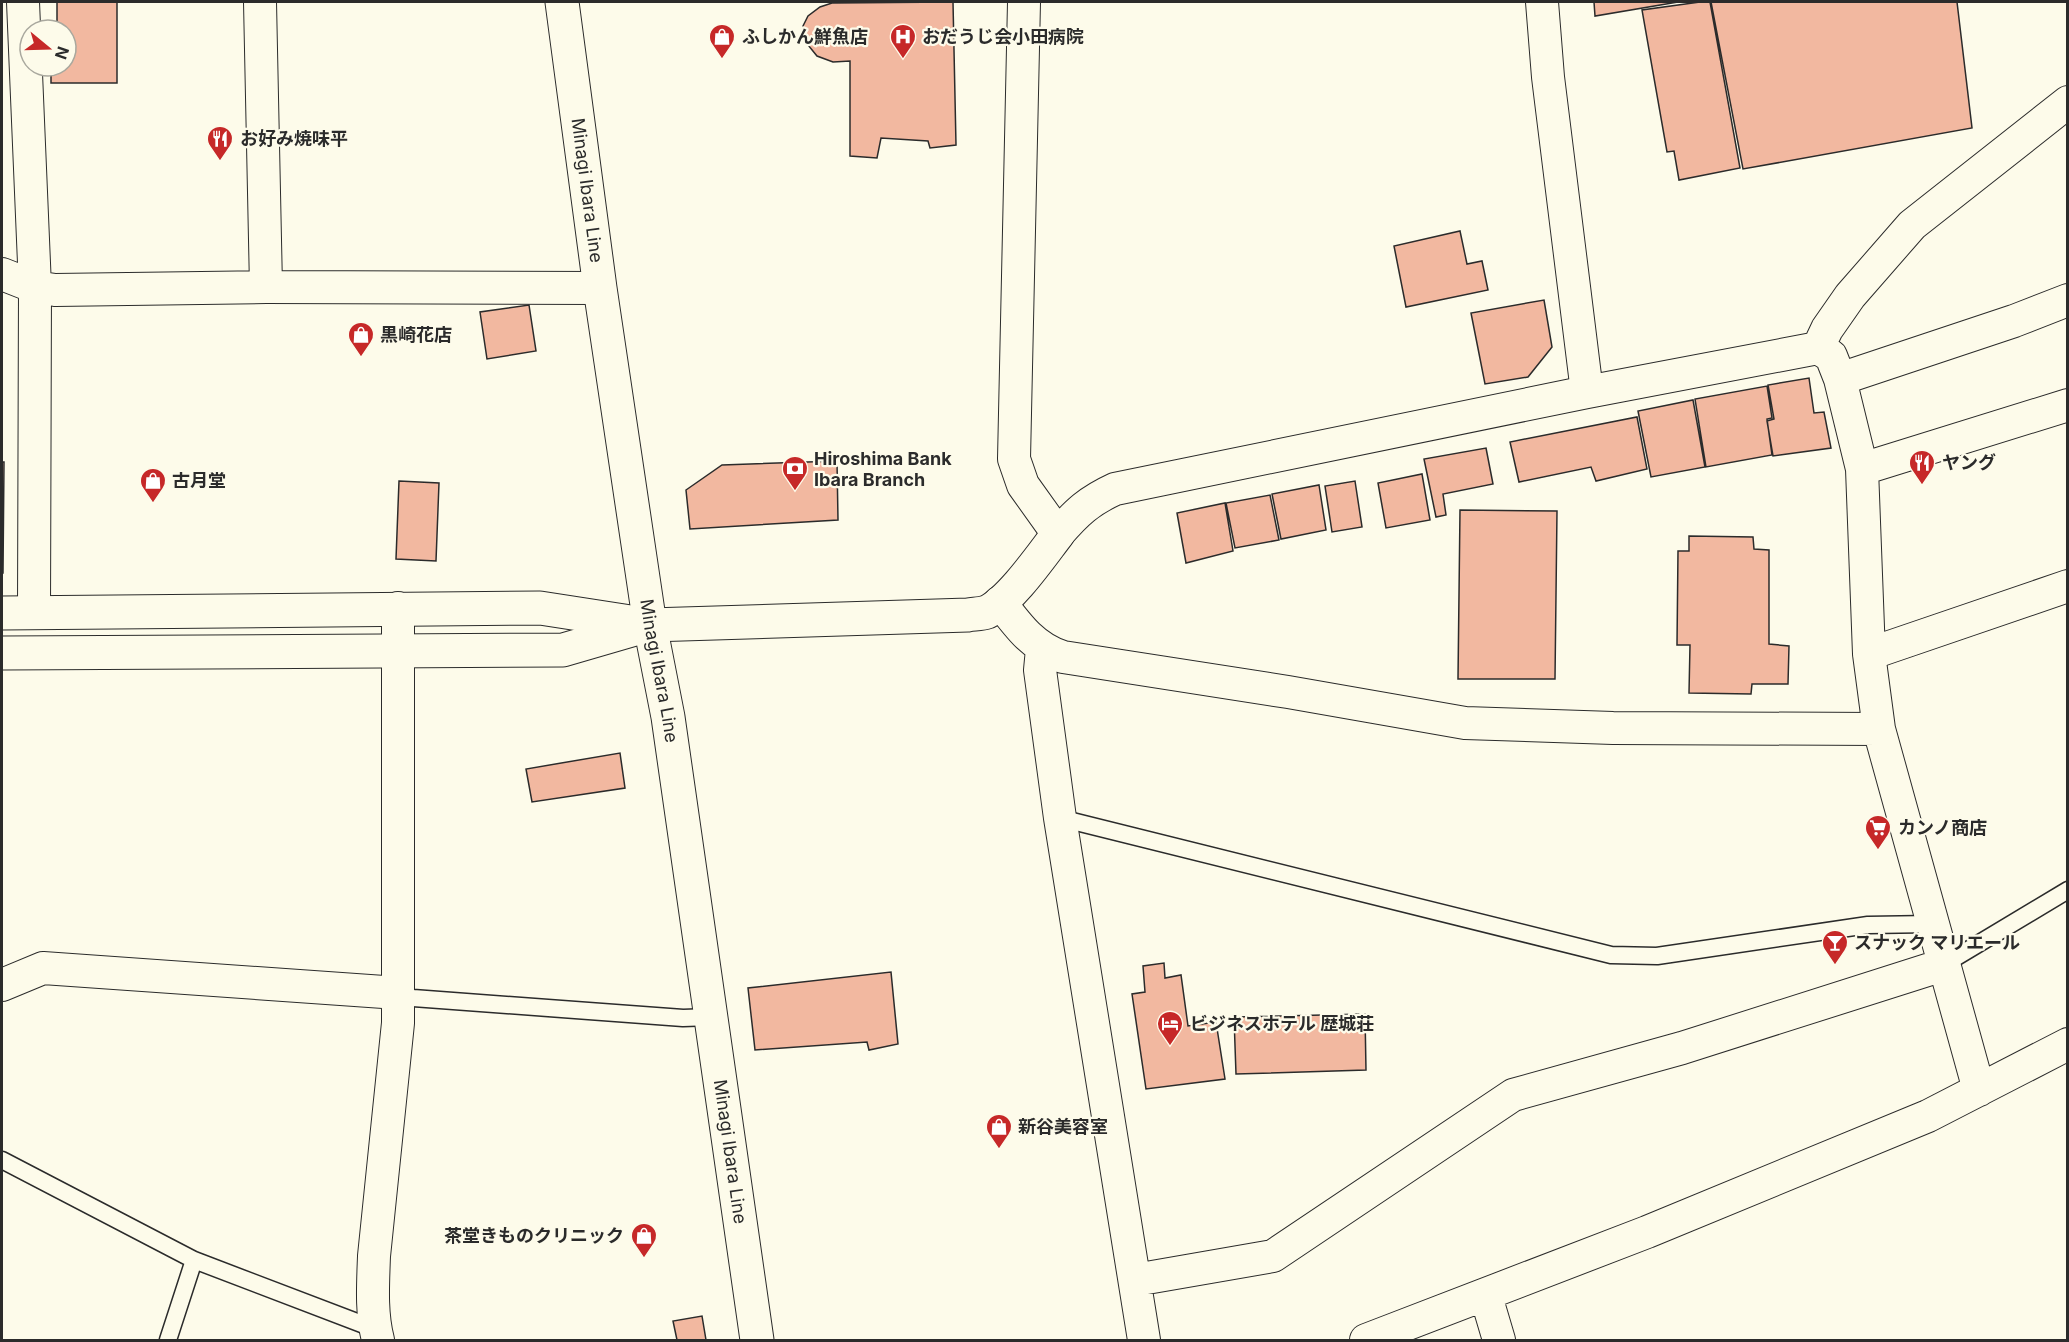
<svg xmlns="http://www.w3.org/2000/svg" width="2069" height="1342" font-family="Inter,'Noto Sans JP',sans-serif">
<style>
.building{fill:#f2b8a0;stroke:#2b2b2b;stroke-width:1.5}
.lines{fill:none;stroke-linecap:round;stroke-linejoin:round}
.lane-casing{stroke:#2b2b2b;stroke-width:19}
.street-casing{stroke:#2b2b2b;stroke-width:34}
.secondary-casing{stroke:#2b2b2b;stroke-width:35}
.lane{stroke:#fdfbea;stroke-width:16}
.street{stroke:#fdfbea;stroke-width:32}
.secondary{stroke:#fdfbea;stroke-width:33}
.labels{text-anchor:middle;stroke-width:4.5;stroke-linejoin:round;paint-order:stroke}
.poi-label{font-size:18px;font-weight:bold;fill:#2b2b2b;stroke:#fdfbea;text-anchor:start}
.street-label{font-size:18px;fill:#2b2b2b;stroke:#fdfbea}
</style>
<rect width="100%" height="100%" fill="#fdfbea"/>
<!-- building -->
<path class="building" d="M57,2H117V83H51V66H66V30H57Z
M953,2L956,145L930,148L928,141L881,138L877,158L850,156V61L833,62L817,56L808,45L803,26L808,16L820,7L832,3Z
M1594,2H1678L1595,16Z
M1700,2H1710L1740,168L1679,180L1674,151L1667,152L1642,10Z
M1711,2H1957L1972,128L1743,169Z
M1460,231L1467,264L1482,261L1488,290L1406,307L1394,246Z
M1544,300L1552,347L1528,377L1485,384L1471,313Z
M529,305L536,351L487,359L480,312Z
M1809,378L1814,413L1824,412L1831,448L1773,456L1767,421L1774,419L1768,385Z
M1767,386L1772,418L1767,419L1772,455L1706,467L1695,399Z
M1693,400L1705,467L1651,477L1638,411Z
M1637,417L1647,469L1596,481L1591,467L1519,482L1510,442Z
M1486,448L1493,484L1443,494L1446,515L1436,517L1424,459Z
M837,461L838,520L690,529L686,490L722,465Z
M2,462H4L3,573H2Z
M1422,474L1430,520L1386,528L1378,483Z
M399,481L439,483L436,561L396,559Z
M1355,481L1362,527L1332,532L1325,486Z
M1319,485L1326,530L1281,539L1272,494Z
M1270,495L1279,540L1235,548L1226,503Z
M1225,503L1233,551L1186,563L1177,513Z
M1460,510L1557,511L1555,679H1458Z
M1689,536L1753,537L1754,549L1769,550V644L1789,646L1788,684H1752L1751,694L1689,693L1690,645H1677L1678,551H1689Z
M620,753L625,788L532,802L526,769Z
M1164,963L1165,978L1181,975L1188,1026L1216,1022L1225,1079L1146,1089L1132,994L1145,992L1143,966Z
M891,972L898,1044L869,1050L867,1042L755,1050L748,988Z
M1365,1014L1366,1070L1236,1074L1234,1017Z
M702,1316L706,1340H677L673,1321Z"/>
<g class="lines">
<defs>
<path id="lane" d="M1060,818L1611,955L1657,956L1868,925L1932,924
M1943,965L2068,890
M398,993L413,998L683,1018L711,1017
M2,1160L194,1260L375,1329
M168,1340L194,1260"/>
<path id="street" d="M23,2L35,287L34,612
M260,2L266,287
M1024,2L1014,459L1023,485L1058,534C1077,512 1089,501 1115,489L1587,392L1818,348L1827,329L1850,296L1912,225L2068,102
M1542,2L1548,77L1587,392
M2,274L35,287L55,290L266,287L600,288
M1818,348L1831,356L1840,379L1862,469L1869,654L1879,729L1979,1090
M1840,379L2014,321L2068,300
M1862,469L2068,405
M1000,602C1018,626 1034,648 1063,657L1288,692L1465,723L1613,728L1879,729
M1042,649L1040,670L1060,818L1144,1340
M1869,654L2068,586
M2,985L43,968L398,993V608
M1135,1280L1273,1256L1513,1095L1682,1048L1943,965
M1486,1296L1499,1340
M378,1340C371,1313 373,1284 374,1256L398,1023V993
M1366,1340L1647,1232L1928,1116L2068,1044"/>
<g id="secondary">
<path id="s1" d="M562,2L600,288L650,625L668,717L757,1340"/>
<path d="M2,613L540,608L650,625L968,615C974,614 981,614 987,612C1011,600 1041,556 1058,534"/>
<path d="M2,653L563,650L642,627"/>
</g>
</defs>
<!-- lane casing -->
<use href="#lane" class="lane-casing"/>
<!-- street casing -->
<use href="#street" class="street-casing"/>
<!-- secondary casing -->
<use href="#secondary" class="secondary-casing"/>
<!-- lane -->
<use href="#lane" class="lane"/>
<!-- street -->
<use href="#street" class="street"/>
<!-- secondary -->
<use href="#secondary" class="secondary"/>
</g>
<!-- icons -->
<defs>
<symbol id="shop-pin" viewBox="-11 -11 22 30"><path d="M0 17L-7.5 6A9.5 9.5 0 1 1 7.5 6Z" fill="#c62828" stroke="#fdfbea"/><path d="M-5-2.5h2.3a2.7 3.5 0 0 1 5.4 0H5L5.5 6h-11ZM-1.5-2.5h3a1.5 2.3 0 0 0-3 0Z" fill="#fff"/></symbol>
<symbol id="hospital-pin" viewBox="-11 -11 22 30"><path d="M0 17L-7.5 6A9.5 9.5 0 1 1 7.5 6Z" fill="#c62828" stroke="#fdfbea"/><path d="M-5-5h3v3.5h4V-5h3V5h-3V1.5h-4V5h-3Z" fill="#fff"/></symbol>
<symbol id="restaurant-pin" viewBox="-11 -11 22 30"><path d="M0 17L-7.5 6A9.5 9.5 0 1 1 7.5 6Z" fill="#c62828" stroke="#fdfbea"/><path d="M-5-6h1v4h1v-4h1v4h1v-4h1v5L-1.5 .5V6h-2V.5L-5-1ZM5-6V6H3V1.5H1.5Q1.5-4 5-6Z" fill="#fff"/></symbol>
<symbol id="bank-pin" viewBox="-11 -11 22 30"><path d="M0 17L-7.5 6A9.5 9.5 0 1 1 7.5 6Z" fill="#c62828" stroke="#fdfbea"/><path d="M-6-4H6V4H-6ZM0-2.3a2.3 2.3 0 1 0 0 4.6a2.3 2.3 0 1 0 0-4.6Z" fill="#fff"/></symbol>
<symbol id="supermarket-pin" viewBox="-11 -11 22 30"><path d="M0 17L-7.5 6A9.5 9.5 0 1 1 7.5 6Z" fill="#c62828" stroke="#fdfbea"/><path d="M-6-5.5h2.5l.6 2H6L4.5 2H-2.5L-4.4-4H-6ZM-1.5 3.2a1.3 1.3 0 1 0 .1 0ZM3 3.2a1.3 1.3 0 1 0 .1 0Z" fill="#fff"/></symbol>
<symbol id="bar-pin" viewBox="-11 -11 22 30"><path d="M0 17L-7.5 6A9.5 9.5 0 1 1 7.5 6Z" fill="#c62828" stroke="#fdfbea"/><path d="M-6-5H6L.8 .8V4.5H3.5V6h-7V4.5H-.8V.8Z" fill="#fff"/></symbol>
<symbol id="hotel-pin" viewBox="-11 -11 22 30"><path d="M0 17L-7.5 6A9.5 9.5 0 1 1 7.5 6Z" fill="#c62828" stroke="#fdfbea"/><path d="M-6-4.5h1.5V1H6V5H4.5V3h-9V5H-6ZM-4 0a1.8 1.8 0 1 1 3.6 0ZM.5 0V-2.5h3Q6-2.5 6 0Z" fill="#fff"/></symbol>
</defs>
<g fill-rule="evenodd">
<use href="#shop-pin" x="707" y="22" width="30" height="40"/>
<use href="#hospital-pin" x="888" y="22" width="30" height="40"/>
<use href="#restaurant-pin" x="205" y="124" width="30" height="40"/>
<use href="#shop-pin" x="346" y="320" width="30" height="40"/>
<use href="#restaurant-pin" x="1907" y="448" width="30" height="40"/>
<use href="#bank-pin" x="780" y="454" width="30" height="40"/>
<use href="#shop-pin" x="138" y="466" width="30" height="40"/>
<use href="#supermarket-pin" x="1863" y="813" width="30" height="40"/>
<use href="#bar-pin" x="1820" y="928" width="30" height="40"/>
<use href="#hotel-pin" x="1155" y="1009" width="30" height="40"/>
<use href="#shop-pin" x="984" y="1112" width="30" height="40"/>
<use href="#shop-pin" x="629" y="1221" width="30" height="40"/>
</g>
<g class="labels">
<!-- poi labels -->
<g class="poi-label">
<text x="742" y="43">ふしかん鮮魚店</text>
<text x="922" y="43">おだうじ会小田病院</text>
<text x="240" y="145">お好み焼味平</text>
<text x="380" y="341">黒崎花店</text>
<text x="814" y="465">Hiroshima Bank<tspan x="814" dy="21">Ibara Branch</tspan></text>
<text x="1942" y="469">ヤング</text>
<text x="172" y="487">古月堂</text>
<text x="1898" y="834">カンノ商店</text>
<text x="1854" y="949">スナック マリエール</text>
<text x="1190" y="1030">ビジネスホテル 歴城荘</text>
<text x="1018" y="1133">新谷美容室</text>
<text x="624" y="1242" text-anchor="end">茶堂きものクリニック</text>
</g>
<!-- street labels -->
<g class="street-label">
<text dy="6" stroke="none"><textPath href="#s1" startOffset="190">Minagi Ibara Line</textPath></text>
<text dy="6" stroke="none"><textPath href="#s1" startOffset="676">Minagi Ibara Line</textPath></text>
<text dy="6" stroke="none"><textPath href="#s1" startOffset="1162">Minagi Ibara Line</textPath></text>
</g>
</g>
<!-- border -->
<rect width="2069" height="1342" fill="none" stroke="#2b2b2b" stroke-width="6"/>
<!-- north arrow -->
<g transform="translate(48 48) rotate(109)"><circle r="28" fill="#fdfbea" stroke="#a9a89e" stroke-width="1.5"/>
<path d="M0-4.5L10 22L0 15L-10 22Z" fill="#c62828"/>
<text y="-9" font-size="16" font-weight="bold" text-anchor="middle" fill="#2b2b2b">N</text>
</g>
</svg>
